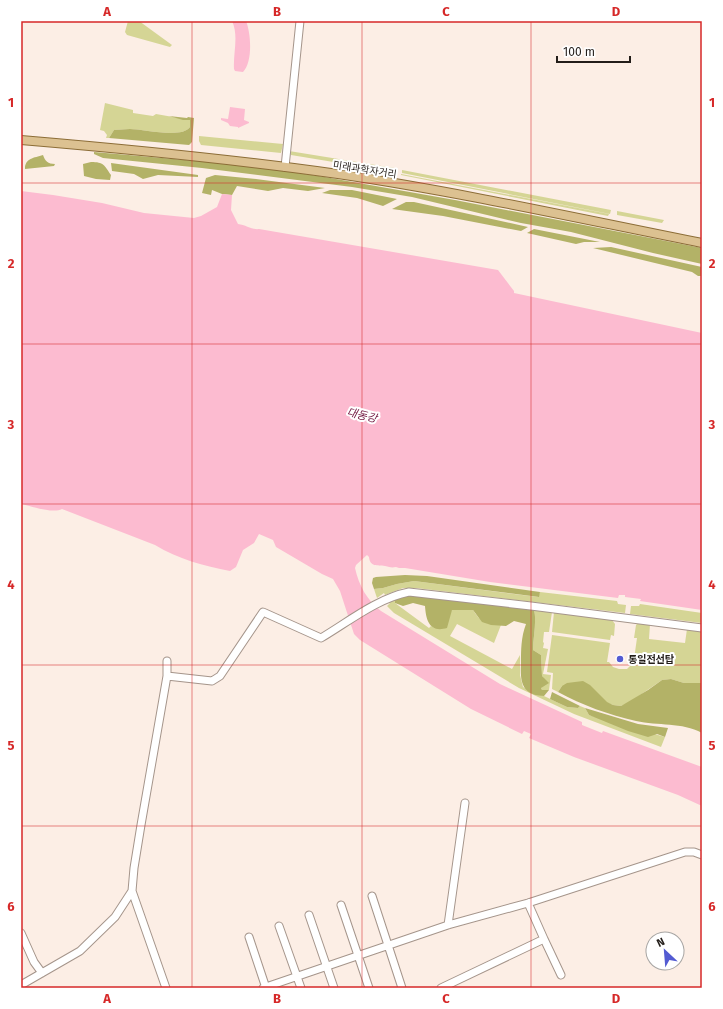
<svg xmlns="http://www.w3.org/2000/svg" width="723" height="1009" font-family="'Fira Sans','Noto Sans KR',sans-serif">
<style>
.green{fill:#d5d595}
.forest{fill:#b3b267}
.water{fill:#fcbbd0}
.lines{fill:none;stroke-linecap:round;stroke-linejoin:round}
.minor-casing{stroke:#a5958b;stroke-width:9}
.major-casing{stroke:#8c6d37;stroke-width:10}
.minor{stroke:#fff;stroke-width:7}
.major{stroke:#dcc191;stroke-width:8}
.grid{fill:none;stroke:#d62828;stroke-width:1;stroke-opacity:0.55}
.poi-dot{fill:#535bd2;stroke:#fff;stroke-width:1.5}
.labels{text-anchor:middle;stroke-width:4;stroke-linejoin:round;paint-order:stroke}
.street-label{font-size:10px;fill:#231d19;stroke:#fff}
.poi-label{font-size:10px;font-weight:bold;fill:#231d19;stroke:#fff;text-anchor:start}
.water-label{font-size:11px;font-style:italic;fill:#711740;stroke:#fff}
.neatline{fill:none;stroke:#d62828;stroke-width:1.5}
.grid-label{font-size:13px;text-anchor:middle;font-weight:bold;fill:#d62828}
</style>
<rect width="100%" height="100%" fill="#fceee5"/>
<!-- green -->
<path class="green" d="M128,21H139L172,45L170,47L127,35L125,32Z
M105,103L133,110V113L153,116L156,114L190,120V127C182,139 143,129 130,129C124,129 119,130 114,130L109,138H106L107,135L104,131L100,130Z
M199,136L283,144L281,153L201,145L199,141Z
M289,151L394,168V172L291,155Z
M402,170L611,210L610,214L402,173Z
M401,174L609,214L608,216L401,175Z
M617,211L664,220L662,223L617,215Z
M414,581L538,597L540,592L617,601L618,604L626,605L625,613L416,588H403L385,595L384,593L377,598L374,589L383,588L397,584Z
M395,599V603L429,628L431,626L435,628L452,610H473C480,622 488,625 501,625L494,643L457,624L450,636L512,669L520,655V675L523,687L539,695L544,696L567,707L578,708L580,706L585,708L589,715L665,737L661,747L574,714L519,688L394,613L387,606L390,603L389,601Z
M640,604L702,613V623L630,614L631,606H639Z
M534,610L552,612L549,632H544L543,642L544,643L543,648L548,649L543,674L551,675L549,690H542L541,688L544,679L542,676L541,655L533,650C533,637 537,622 534,610Z
M554,612L612,620L615,624L614,636L611,635L610,640L552,632Z
M638,623L650,624L649,639L685,643L687,629L702,631V683H684L671,679L662,680L630,702L621,706L613,705L562,686L558,692L552,689L553,673L547,672L552,635L610,643L607,662H609L613,667L619,669H627L631,665L633,666L637,638H634L636,625Z"/>
<!-- forest -->
<path class="forest" d="M169,116L187,118L188,117L194,118L192,142L189,145L109,138L114,130C119,130 124,129 130,129C143,129 182,139 190,127V120H183Z
M94,152L242,165L319,176L455,200L702,248V264L653,253L571,232L521,223L412,197L352,187L202,168L103,158L94,154Z
M43,155C45,161 48,164 55,164L54,166L25,169C25,158 34,158 43,155Z
M91,162C104,162 104,165 111,175L110,180L96,179L84,176L83,164Z
M111,163L198,175V177L158,175L143,179L134,174L112,171Z
M215,175L256,179L325,188L308,191L283,188L268,191L237,186L232,195L222,194L212,190L211,195L202,193L206,178Z
M330,190H352L397,199L383,206L357,198L322,193Z
M406,202H414L528,227L521,231L443,216L392,209Z
M534,229L600,242H584L576,244L527,233Z
M611,247L702,267V276H698L692,272L593,248Z
M405,575L427,576L540,592L539,597L414,581L397,584L383,588L374,589L372,583L373,578L376,577Z
M404,596H420L534,610C537,622 533,637 533,650L541,655L542,676L549,683L541,688L542,690H549L544,696C522,695 520,682 521,664C521,650 521,637 526,624L514,621L506,626L491,625L482,622L473,610H452L447,628C430,633 426,621 425,606L413,603L403,606L395,603V599Z
M671,679L684,683H702V733C682,722 658,726 636,721C609,715 582,705 558,692L562,686L567,683L583,681L590,685L607,702L613,705L621,706L648,690L662,680Z
M552,692L580,706L578,708L567,707L550,699Z
M585,708L638,724L668,728L665,737L657,734L648,737L628,731L589,715Z"/>
<!-- water -->
<path class="water" d="M232,21H246C251,33 253,62 243,72L235,71L234,69C233,53 239,36 232,21Z
M230,107L245,109L244,120L249,122V123L238,128V127L230,126L228,123L221,120V118L228,119Z
M21,191L53,195L102,203L144,213L194,218L201,216L217,207L222,194L232,195L231,210L238,224C246,225 252,230 259,229L498,270L514,291V293L702,333V610L640,601L641,599L625,597V595H619L618,598L490,582L405,568H399L396,567C391,568 390,567 385,566C377,565 370,567 369,557L367,555L356,565L355,568C359,586 367,600 381,611L500,684L582,722V725L602,733L603,731L702,767V806L678,795L574,757L529,738L531,734L524,731L522,734L471,709L360,640L354,634L340,591L333,579L322,574L276,547L273,540L259,534L254,543L243,550L236,567L230,571C204,566 178,559 155,545L62,509C53,514 31,506 21,504Z"/>
<g class="lines">
<defs>
<path id="minor" d="M285,167L300,21
M167,676L212,681L220,676L263,612L321,638C348,622 378,598 409,592L531,606L702,628
M372,896L402,988
M528,903L544,939
M341,905L369,988
M309,915L334,988
M448,925L465,803
M279,926L301,988
M21,933L34,962L42,973
M249,937L266,988
M21,985L80,951L115,917L132,891
M166,988L132,891L134,868L141,825L167,676V661
M263,988L448,925L528,903L685,852H694L702,855
M441,988L544,939L561,975"/>
<path id="major" d="M21,140C127,149 233,159 338,174C460,192 581,219 702,243"/>
</defs>
<!-- minor casing -->
<use href="#minor" class="minor-casing"/>
<!-- major casing -->
<use href="#major" class="major-casing"/>
<!-- minor -->
<use href="#minor" class="minor"/>
<!-- major -->
<use href="#major" class="major"/>
</g>
<!-- grid -->
<path class="grid" d="M192,21V988M362,21V988M531,21V988M21,183H702M21,344H702M21,504H702M21,665H702M21,826H702"/>
<!-- markers -->
<circle class="poi-dot" cx="620" cy="659" r="4"/>
<g class="labels">
<!-- street labels -->
<g class="street-label">
<text transform="translate(365 169) rotate(9)" y="4">미래과학자거리</text>
</g>
<!-- poi labels -->
<g class="poi-label">
<text x="628" y="663">통일전선탑</text>
</g>
<!-- water labels -->
<g class="water-label">
<text transform="translate(362 415) rotate(14)" y="4">대동강</text>
</g>
</g>
<!-- border -->
<rect width="723" height="1009" fill="none" stroke="#ffffff" stroke-width="44"/>
<!-- north arrow -->
<g transform="translate(665 951) rotate(334)"><circle r="19" fill="#ffffff" stroke="#a7a5a3"/>
<path d="M0-3L7 15L0 10L-7 15Z" fill="#535bd2"/>
<text y="-6" font-size="11" font-weight="bold" text-anchor="middle" fill="#231d19">N</text>
</g>
<!-- scale -->
<path d="M557 56v6h73v-6" fill="none" stroke="#231d19" stroke-width="2"/>
<text x="563" y="56" font-size="12" fill="#231d19" stroke="#ffffff" stroke-width="3" paint-order="stroke">100 m</text>
<rect x="22" y="22" width="679" height="965" class="neatline"/>
<g class="grid-label">
<text x="107" y="16">A</text>
<text x="277" y="16">B</text>
<text x="446" y="16">C</text>
<text x="616" y="16">D</text>
<text x="11" y="107">1</text>
<text x="712" y="107">1</text>
<text x="11" y="268">2</text>
<text x="712" y="268">2</text>
<text x="11" y="429">3</text>
<text x="712" y="429">3</text>
<text x="11" y="589">4</text>
<text x="712" y="589">4</text>
<text x="11" y="750">5</text>
<text x="712" y="750">5</text>
<text x="11" y="911">6</text>
<text x="712" y="911">6</text>
<text x="107" y="1003">A</text>
<text x="277" y="1003">B</text>
<text x="446" y="1003">C</text>
<text x="616" y="1003">D</text>
</g>
</svg>
